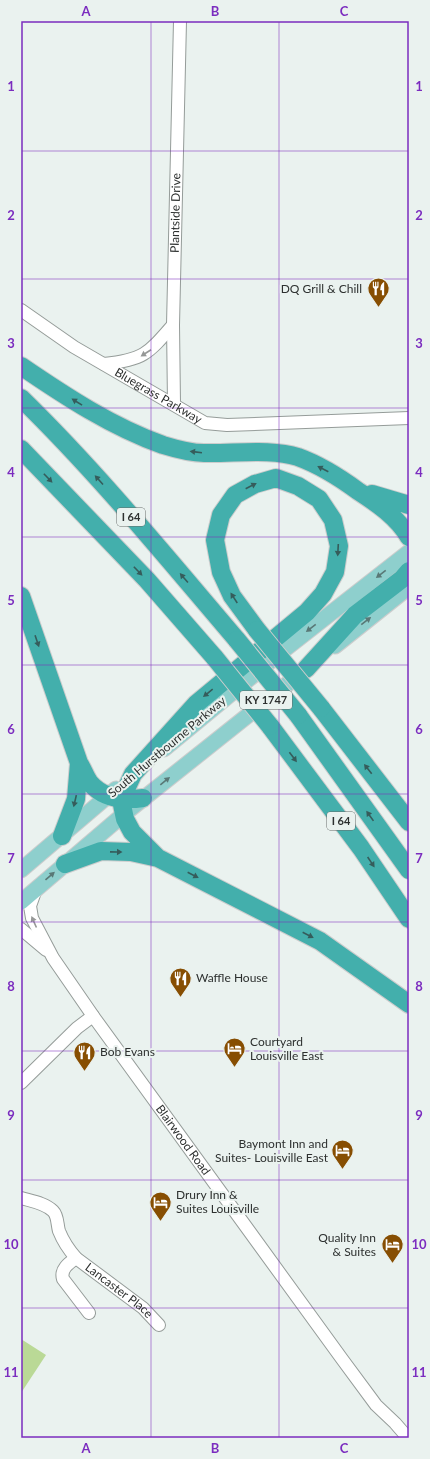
<svg xmlns="http://www.w3.org/2000/svg" width="430" height="1459" font-family="Lato,sans-serif">
<style>
.green{fill:#bad996}
.lines{fill:none;stroke-linecap:round;stroke-linejoin:round}
.minor-casing{stroke:#959c99;stroke-width:14}
.major-casing{stroke:#cdcdcd;stroke-width:17}
.highway-casing{stroke:#cdcdcd;stroke-width:20}
.minor{stroke:#fff;stroke-width:12}
.major{stroke:#8ecfcd;stroke-width:15}
.highway{stroke:#43afac;stroke-width:18}
.highway-bridge-casing{stroke:#cdcdcd;stroke-width:20;stroke-linecap:butt}
.highway-bridge{stroke:#43afac;stroke-width:18}
.oneway{fill:#969897}
.oneway2{fill:#355c5b}
.oneway3{fill:#597876}
.grid{fill:none;stroke:#7b2cbf;stroke-width:1;stroke-opacity:0.55}
.labels{text-anchor:middle;stroke-width:4;stroke-linejoin:round;paint-order:stroke}
.shield{fill:#eaf2ef;stroke:#666a69;stroke-width:1}
.shield-label{font-size:11px;font-weight:bold;fill:#2d302f}
.street-label{font-size:12px;fill:#2d302f;stroke:#eaf2ef}
.poi-label{font-size:12px;fill:#2d302f;stroke:#eaf2ef;text-anchor:start}
.neatline{fill:none;stroke:#7b2cbf;stroke-width:1.5}
.grid-label{font-size:13px;text-anchor:middle;font-weight:bold;fill:#7b2cbf}
</style>
<rect width="100%" height="100%" fill="#eaf2ef"/>
<!-- green -->
<path class="green" d="M21,1339L46,1355L21,1393Z"/>
<g class="lines">
<defs>
<g id="minor">
<path id="s1" d="M21,310L74,347L205,423L227,425L409,418"/>
<path d="M104,364C143,360 148,354 173,325"/>
<path id="s2" d="M174,404L173,325L180,21"/>
<path id="s3" d="M36,889L30,906L32,918L53,958L93,1016L342,1359L376,1405L395,1423L408,1438"/>
<path d="M21,929L46,950"/>
<path d="M21,1083L77,1028L93,1016"/>
<path id="s4" d="M21,1198C31,1201 45,1203 53,1211C58,1216 57,1224 59,1231C63,1241 69,1250 76,1258L143,1308L159,1325"/>
<path d="M76,1258C69,1263 60,1269 63,1279L89,1313"/>
</g>
<path id="major" d="M335,646L409,587
M164,749L285,649L409,552
M21,870L116,789
M21,902L124,814L305,670"/>
<path id="highway" d="M21,366C65,396 112,427 163,445C176,449 191,453 204,453C233,454 271,448 298,457C320,465 339,477 358,491C378,504 397,517 409,537
M21,398C98,473 167,558 237,640
M21,449L147,580L215,658
M372,494L409,505
M21,596L79,763C83,769 86,778 90,783C104,799 123,801 143,798
M306,669L355,615L402,579L409,571
M321,708L409,822
M298,715L409,870
M270,726L361,848L409,919
M62,836L76,799L79,763
M158,858L132,832L125,819L121,800L133,774L196,704L307,612L323,594L335,572L339,546L333,520L319,499L298,486L276,478L255,484L235,495L221,515L215,540L221,572L232,596L257,630
M65,864L101,851L131,852L158,858L320,941L409,1004"/>
</defs>
<!-- minor casing -->
<use href="#minor" class="minor-casing"/>
<!-- major casing -->
<use href="#major" class="major-casing"/>
<!-- highway casing -->
<use href="#highway" class="highway-casing"/>
<!-- minor -->
<use href="#minor" class="minor"/>
<!-- major -->
<use href="#major" class="major"/>
<!-- highway -->
<use href="#highway" class="highway"/>
<defs>
<path id="highway-bridge" d="M257,630L321,708
M237,640L298,715
M215,658L270,726"/>
</defs>
<!-- highway-bridge casing -->
<use href="#highway-bridge" class="highway-bridge-casing"/>
<!-- highway-bridge -->
<use href="#highway-bridge" class="highway-bridge"/>
</g>
<!-- one-way arrows -->
<defs><path id="oneway-solid" d="M-6-.8H1V-3.2L6.5 0L1 3.2V.8H-6Z"/></defs>
<g class="oneway">
<use href="#oneway-solid" transform="translate(146 353) rotate(147)"/>
<use href="#oneway-solid" transform="translate(34 922) rotate(-114)"/>
</g>
<g class="oneway2">
<use href="#oneway-solid" transform="translate(77 402) rotate(-148)"/>
<use href="#oneway-solid" transform="translate(196 452) rotate(-173)"/>
<use href="#oneway-solid" transform="translate(323 469) rotate(-153)"/>
<use href="#oneway-solid" transform="translate(48 478) rotate(46)"/>
<use href="#oneway-solid" transform="translate(99 480) rotate(-132)"/>
<use href="#oneway-solid" transform="translate(251 486) rotate(-27)"/>
<use href="#oneway-solid" transform="translate(338 550) rotate(93)"/>
<use href="#oneway-solid" transform="translate(138 571) rotate(46)"/>
<use href="#oneway-solid" transform="translate(184 578) rotate(-131)"/>
<use href="#oneway-solid" transform="translate(234 598) rotate(-123)"/>
<use href="#oneway-solid" transform="translate(37 641) rotate(71)"/>
<use href="#oneway-solid" transform="translate(208 693) rotate(141)"/>
<use href="#oneway-solid" transform="translate(293 757) rotate(53)"/>
<use href="#oneway-solid" transform="translate(368 769) rotate(-128)"/>
<use href="#oneway-solid" transform="translate(75 801) rotate(103)"/>
<use href="#oneway-solid" transform="translate(370 816) rotate(-125)"/>
<use href="#oneway-solid" transform="translate(116 852) rotate(1)"/>
<use href="#oneway-solid" transform="translate(371 862) rotate(56)"/>
<use href="#oneway-solid" transform="translate(193 875) rotate(27)"/>
<use href="#oneway-solid" transform="translate(308 935) rotate(27)"/>
</g>
<g class="oneway3">
<use href="#oneway-solid" transform="translate(381 574) rotate(142)"/>
<use href="#oneway-solid" transform="translate(366 621) rotate(-38)"/>
<use href="#oneway-solid" transform="translate(311 628) rotate(142)"/>
<use href="#oneway-solid" transform="translate(165 781) rotate(-39)"/>
<use href="#oneway-solid" transform="translate(50 876) rotate(-41)"/>
</g>
<!-- grid -->
<path class="grid" d="M151,21V1438M279,21V1438M21,151H409M21,279H409M21,408H409M21,537H409M21,665H409M21,794H409M21,922H409M21,1051H409M21,1180H409M21,1308H409"/>
<!-- icons -->
<defs>
<symbol id="restaurant-pin" viewBox="-11 -11 22 30"><path d="M0 17L-7.5 6A9.5 9.5 0 1 1 7.5 6Z" fill="#874e02" stroke="#eaf2ef"/><path d="M-5-6h1v4h1v-4h1v4h1v-4h1v5L-1.5 .5V6h-2V.5L-5-1ZM5-6V6H3V1.5H1.5Q1.5-4 5-6Z" fill="#fff"/></symbol>
<symbol id="hotel-pin" viewBox="-11 -11 22 30"><path d="M0 17L-7.5 6A9.5 9.5 0 1 1 7.5 6Z" fill="#874e02" stroke="#eaf2ef"/><path d="M-6-4.5h1.5V1H6V5H4.5V3h-9V5H-6ZM-4 0a1.8 1.8 0 1 1 3.6 0ZM.5 0V-2.5h3Q6-2.5 6 0Z" fill="#fff"/></symbol>
</defs>
<g fill-rule="evenodd">
<use href="#restaurant-pin" x="366" y="276" width="25" height="34"/>
<use href="#restaurant-pin" x="168" y="966" width="25" height="34"/>
<use href="#hotel-pin" x="222" y="1036" width="25" height="34"/>
<use href="#restaurant-pin" x="72" y="1040" width="25" height="34"/>
<use href="#hotel-pin" x="330" y="1138" width="25" height="34"/>
<use href="#hotel-pin" x="148" y="1190" width="25" height="34"/>
<use href="#hotel-pin" x="380" y="1232" width="25" height="34"/>
</g>
<g class="labels">
<!-- shield labels -->
<g class="shield">
<rect x="117" y="508" width="28" height="18" rx="3"/>
<rect x="240" y="691" width="52" height="18" rx="3"/>
<rect x="327" y="812" width="28" height="18" rx="3"/>
</g>
<g class="shield-label">
<text x="131" y="521">I 64</text>
<text x="266" y="704">KY 1747</text>
<text x="341" y="825">I 64</text>
</g>
<!-- street labels -->
<g class="street-label">
<text dy="4" stroke="none"><textPath href="#s2" startOffset="191">Plantside Drive</textPath></text>
<text dy="4" stroke="none"><textPath href="#s1" startOffset="162">Bluegrass Parkway</textPath></text>
<text transform="translate(167 747) rotate(-40)" y="4">South Hurstbourne Parkway</text>
<text dy="4" stroke="none"><textPath href="#s3" startOffset="299">Blairwood Road</textPath></text>
<text dy="4" stroke="none"><textPath href="#s4" startOffset="142">Lancaster Place</textPath></text>
</g>
<!-- poi labels -->
<g class="poi-label">
<text x="362" y="293" text-anchor="end">DQ Grill &amp; Chill</text>
<text x="196" y="982">Waffle House</text>
<text x="250" y="1046">Courtyard<tspan x="250" dy="14">Louisville East</tspan></text>
<text x="100" y="1056">Bob Evans</text>
<text x="328" y="1148" text-anchor="end">Baymont Inn and<tspan x="328" dy="14">Suites- Louisville East</tspan></text>
<text x="176" y="1199">Drury Inn &amp;<tspan x="176" dy="14">Suites Louisville</tspan></text>
<text x="376" y="1242" text-anchor="end">Quality Inn<tspan x="376" dy="14">&amp; Suites</tspan></text>
</g>
</g>
<!-- border -->
<rect width="430" height="1459" fill="none" stroke="#eaf2ef" stroke-width="44"/>
<rect x="22" y="22" width="386" height="1415" class="neatline"/>
<g class="grid-label">
<text x="86" y="16">A</text>
<text x="215" y="16">B</text>
<text x="344" y="16">C</text>
<text x="11" y="91">1</text>
<text x="419" y="91">1</text>
<text x="11" y="220">2</text>
<text x="419" y="220">2</text>
<text x="11" y="348">3</text>
<text x="419" y="348">3</text>
<text x="11" y="477">4</text>
<text x="419" y="477">4</text>
<text x="11" y="605">5</text>
<text x="419" y="605">5</text>
<text x="11" y="734">6</text>
<text x="419" y="734">6</text>
<text x="11" y="863">7</text>
<text x="419" y="863">7</text>
<text x="11" y="991">8</text>
<text x="419" y="991">8</text>
<text x="11" y="1120">9</text>
<text x="419" y="1120">9</text>
<text x="11" y="1249">10</text>
<text x="419" y="1249">10</text>
<text x="11" y="1377">11</text>
<text x="419" y="1377">11</text>
<text x="86" y="1453">A</text>
<text x="215" y="1453">B</text>
<text x="344" y="1453">C</text>
</g>
</svg>
